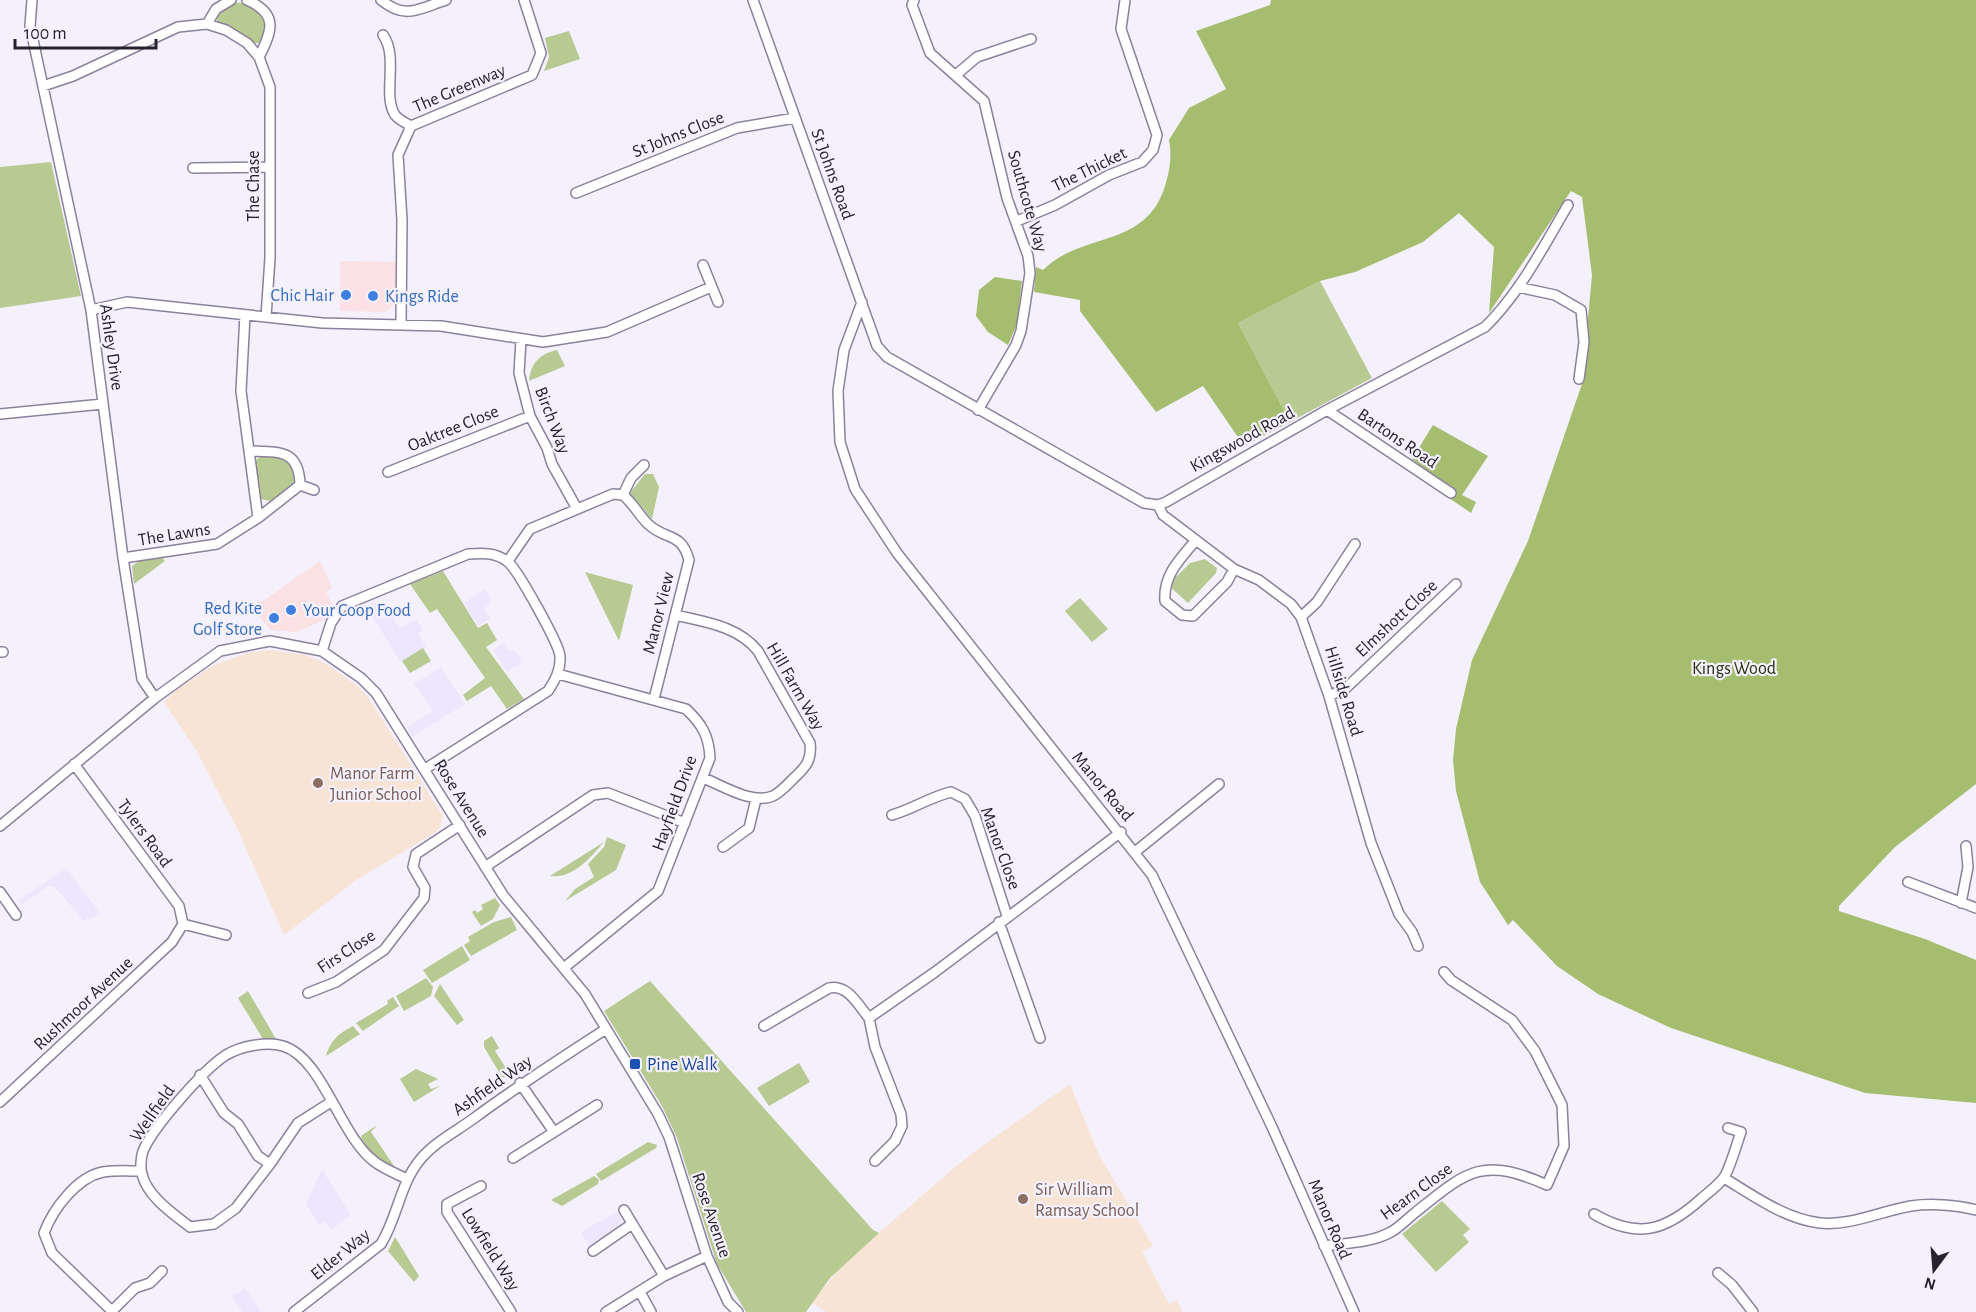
<svg xmlns="http://www.w3.org/2000/svg" width="1976" height="1312" font-family="'Alegreya Sans',sans-serif">
<style>
.commercial{fill:#fbe0e4}
.built{fill:#eee6fc}
.education{fill:#f8e4d5}
.green{fill:#b7ca91}
.forest{fill:#a4bd6f}
.lines{fill:none;stroke-linecap:round;stroke-linejoin:round}
.street-casing{stroke:#8c819c;stroke-width:12}
.street{stroke:#fff;stroke-width:9}
.shop-dot{fill:#3f7fe0;stroke:#f4f0fc;stroke-width:2}
.education-dot{fill:#8d6e63;stroke:#f4f0fc;stroke-width:2}
.transit-dot{fill:#1a4fb4;stroke:#f4f0fc;stroke-width:2}
.labels{text-anchor:middle;stroke-width:4.5;stroke-linejoin:round;paint-order:stroke}
.street-label{font-size:18px;fill:#27232e;stroke:#f4f0fc}
.shop-label{font-size:18px;fill:#366cbe;stroke:#f4f0fc;text-anchor:end}
.park-label{font-size:18px;fill:#26300e;stroke:#f4f0fc}
.education-label{font-size:18px;fill:#785e54;stroke:#f4f0fc;text-anchor:start}
.transit-label{font-size:18px;fill:#164399;stroke:#f4f0fc;text-anchor:start}
</style>
<rect width="100%" height="100%" fill="#f4f0fc"/>
<!-- commercial -->
<path class="commercial" d="M340,261L396,262L395,304L385,312L340,311Z
M320,561L332,588L326,592L332,605L326,619L297,632L270,630L253,608Z"/>
<!-- built -->
<path class="built" d="M485,589L492,601L484,609L491,618L478,626L464,603Z
M374,602L384,619L391,615L400,629L416,619L423,630L418,634L426,647L401,662L366,607Z
M503,643L509,651L514,650L522,662L507,672L493,650Z
M441,667L465,704L412,737L407,727L433,711L414,684Z
M66,868L101,914L83,921L64,897L54,887L48,886L22,905L19,900Z
M322,1170L351,1215L331,1230L325,1222L319,1225L306,1203Z
M617,1212L621,1218L619,1227L589,1245L581,1232Z
M245,1288L261,1312H243L231,1297Z"/>
<!-- education -->
<path class="education" d="M269,650L305,655L323,662L356,685L368,697L443,816L439,830L358,879L284,935L237,828L196,750L164,702L180,687L214,665L248,653Z
M1070,1084L1098,1153L1153,1246L1142,1252L1169,1304L1176,1300L1183,1312H827L812,1303L844,1263L967,1157Z"/>
<!-- green -->
<path class="green" d="M233,3C257,0 271,21 262,42L253,44L217,21L218,11Z
M569,31L580,59L544,71L549,57L545,38Z
M51,162L81,296L0,308V167Z
M1320,281L1372,378L1290,422L1238,323Z
M557,350L565,366L529,381C531,362 540,354 557,350Z
M262,455L284,456L291,462L296,477L292,490L274,502L261,499L255,461Z
M645,474H653L659,487L652,519L630,493Z
M162,557L165,561L134,584L132,566L142,559Z
M1205,559L1217,568L1216,573L1188,603L1168,585L1190,563Z
M443,571L478,628L487,623L497,640L486,647L524,699L507,709L491,686L467,701L463,695L485,678L437,609L430,613L410,584Z
M585,572L633,585L619,641Z
M1080,598L1108,629L1092,642L1065,611Z
M423,648L431,661L410,673L402,661Z
M607,837L626,845L616,870L565,901L575,889L594,877L588,864L604,847Z
M604,842C590,858 573,879 550,876Z
M495,898L500,905L493,919L481,926L472,912L475,910L477,913L483,909L481,905Z
M511,917L517,930L471,956L464,945L470,941L468,937L494,922Z
M462,946L470,960L432,983L423,970Z
M426,978L433,987L431,996L404,1011L396,996Z
M650,981L873,1230L879,1233L830,1278L806,1312H746L717,1264L677,1138L662,1106L604,1011Z
M440,984L464,1020L457,1025L434,996Z
M248,991L276,1039H263L238,998Z
M393,997L399,1006L363,1031L356,1023L388,1004L387,1001Z
M353,1026L360,1034L326,1056C331,1040 338,1034 353,1026Z
M492,1036L499,1048L495,1051L513,1079L502,1077L484,1047V1041Z
M799,1063L810,1082L769,1106L757,1088Z
M416,1069L438,1079L428,1084L431,1089L440,1086L414,1102L400,1079Z
M377,1125L371,1132L394,1166L390,1168L375,1160L362,1139L361,1136Z
M648,1142L657,1145L656,1148L601,1181L596,1174Z
M594,1176L599,1180L598,1184L562,1206L551,1200Z
M1442,1201L1470,1229L1463,1235L1469,1242L1436,1272L1402,1234Z
M395,1237L419,1276L414,1282L388,1251Z"/>
<!-- forest -->
<path class="forest" d="M1271,0H1976V784L1895,847L1839,906V911L1925,939L1976,960V1103L1865,1093L1671,1028L1598,994L1557,966L1513,920L1508,925L1480,882L1456,791L1453,760L1456,729L1472,660L1528,541L1582,384L1592,275L1582,197L1571,191L1489,313L1494,247L1459,213L1423,242L1355,272L1320,281L1238,323L1290,422L1244,446L1203,386L1156,412L1080,311V300L1034,292L1036,267L1043,270C1080,232 1146,249 1165,186C1170,170 1172,156 1169,140L1189,108L1226,89L1196,31L1270,5Z
M995,277L1022,281L1017,324L1008,345L988,332L976,316L979,290Z
M1433,425L1488,456L1462,495L1476,502L1471,513L1427,483L1430,473L1412,459Z"/>
<g class="lines">
<defs>
<path id="street" d="M32,0L30,26L91,310L123,558L142,679L155,698
M247,0C279,14 272,31 259,57
M381,0C406,20 418,9 446,0
M753,0L877,346L887,357L1144,503L1158,505L1166,502L1327,410L1485,327C1520,293 1543,247 1568,205
M914,0L912,5L930,53L984,101L1007,198L1028,256L1030,273L1021,331L1016,345L978,410
M207,24L216,9L231,0
M383,35C399,57 382,95 395,115C399,120 406,123 411,126
M957,74L977,57L1031,39
M43,86L73,76L178,27L207,24L226,30L247,43L259,57L270,87V258L266,317
M193,168L270,167
M576,193L737,128L795,118
M1017,221L1055,205L1109,175L1142,162L1153,150L1157,135L1121,29L1125,0
M703,265L718,302
M1518,287L1555,295L1581,310L1584,342L1579,379
M862,302L844,350L838,391L840,442L855,489L897,553L1152,875L1272,1127L1354,1312
M91,310L127,302L322,323L441,326L543,342L607,332L711,287
M401,324L402,220L398,155L411,126L532,75L541,53L524,0
M521,340L519,373L530,416L547,448L552,464L576,507
M1327,410L1451,493
M0,414L103,404
M250,451C279,452 299,449 300,485L258,518
M388,472L530,416
M300,485L314,490
M623,495C633,503 638,514 648,524C666,541 681,531 689,560L654,699
M1158,505L1163,515L1234,569L1259,580L1291,604L1301,617L1329,696L1371,843L1399,914L1412,932L1418,946
M1196,540C1180,559 1163,575 1165,601L1182,615L1193,616L1227,582L1234,569
M123,558L217,544L258,518L241,391L245,315
M508,561L530,529L613,494L623,495L631,478L644,465
M675,615C705,622 738,626 758,651L810,743C812,760 806,767 794,778C788,784 781,792 773,796C752,805 722,785 703,778
M1301,617L1317,602L1355,544
M322,651L331,623L342,606L468,554C482,553 496,552 508,562C518,570 559,644 560,656C561,670 555,680 548,691L425,769
M0,652H3
M558,674L686,709C702,724 709,736 710,758L658,891L565,967
M1329,696L1346,688L1456,584
M74,764L179,906L183,924
M892,815C913,809 930,797 951,792L965,799L975,816L1007,916
M0,826L155,698L220,651L270,641L322,651L361,678L376,693L503,895L585,994L658,1114L669,1137L707,1256L728,1302L738,1312
M723,847L749,828L756,799
M1135,852L1219,784
M485,867L593,795L608,793L685,823
M1908,882L1976,908
M0,892L16,915
M1961,903L1968,867L1966,846
M999,922L1040,1038
M183,924L226,935
M308,993L336,982L384,950L424,898L425,888L413,867L416,854L460,825
M764,1026L829,988C848,984 858,1005 869,1018
M200,1075L224,1113L238,1124L258,1156L270,1164L236,1208L214,1224L190,1227C172,1213 147,1196 142,1174C140,1168 141,1157 143,1151C153,1127 204,1069 226,1055C241,1046 267,1041 283,1046C323,1058 340,1137 375,1162C384,1169 397,1174 407,1179
M520,1083L554,1132
M0,1102L172,942L183,924
M513,1158L597,1105
M875,1161L895,1141L902,1126L901,1114L875,1047L869,1018L935,972L1121,832
M270,1164L298,1123L331,1102
M1724,1178C1754,1196 1785,1219 1820,1223C1851,1226 1881,1211 1911,1206C1931,1203 1957,1205 1976,1210
M481,1186L447,1204V1212L511,1312
M624,1210L664,1276
M1594,1214C1637,1239 1665,1232 1702,1198C1709,1192 1720,1184 1725,1176C1732,1162 1736,1146 1741,1132L1728,1128
M1324,1246C1345,1243 1371,1243 1391,1232C1400,1227 1408,1218 1416,1212C1467,1171 1482,1156 1547,1185L1564,1146L1562,1105L1535,1051L1512,1020L1451,980L1444,972
M593,1251L632,1224
M1718,1273L1732,1285L1753,1312
M640,1292L651,1312
M112,1311L135,1288L150,1283L162,1271
M113,1312L52,1253L44,1233C53,1209 77,1177 103,1172C115,1170 129,1171 141,1171
M294,1312L381,1244C397,1218 400,1185 419,1161C433,1143 455,1132 473,1119C516,1087 561,1058 606,1029
M606,1312L664,1276L707,1256"/>
</defs>
<!-- street casing -->
<use href="#street" class="street-casing"/>
<!-- street -->
<use href="#street" class="street"/>
</g>
<!-- markers -->
<g class="shop-dot">
<circle cx="346" cy="295" r="6"/>
<circle cx="373" cy="296" r="6"/>
<circle cx="291" cy="610" r="6"/>
<circle cx="274" cy="618" r="6"/>
</g>
<g class="education-dot">
<circle cx="318" cy="783" r="6"/>
<circle cx="1023" cy="1199" r="6"/>
</g>
<rect class="transit-dot" x="629" y="1058" width="12" height="12" rx="3"/>
<g class="labels">
<!-- street labels -->
<g class="street-label">
<text transform="translate(459 88) rotate(-23)" y="6">The Greenway</text>
<text transform="translate(678 134) rotate(-22)" y="6">St Johns Close</text>
<text transform="translate(1089 169) rotate(-26)" y="6">The Thicket</text>
<text transform="translate(833 174) rotate(70)" y="6">St Johns Road</text>
<text transform="translate(253 186) rotate(-90)" y="6">The Chase</text>
<text transform="translate(1028 201) rotate(74)" y="6">Southcote Way</text>
<text transform="translate(112 347) rotate(82)" y="6">Ashley Drive</text>
<text transform="translate(553 420) rotate(69)" y="6">Birch Way</text>
<text transform="translate(453 428) rotate(-22)" y="6">Oaktree Close</text>
<text transform="translate(1398 438) rotate(34)" y="6">Bartons Road</text>
<text transform="translate(1242 439) rotate(-29)" y="6">Kingswood Road</text>
<text transform="translate(174 534) rotate(-9)" y="6">The Lawns</text>
<text transform="translate(658 613) rotate(-76)" y="6">Manor View</text>
<text transform="translate(1396 618) rotate(-43)" y="6">Elmshott Close</text>
<text transform="translate(796 686) rotate(60)" y="6">Hill Farm Way</text>
<text transform="translate(1344 691) rotate(73)" y="6">Hillside Road</text>
<text transform="translate(1103 786) rotate(50)" y="6">Manor Road</text>
<text transform="translate(462 798) rotate(58)" y="6">Rose Avenue</text>
<text transform="translate(674 803) rotate(-70)" y="6">Hayfield Drive</text>
<text transform="translate(145 833) rotate(54)" y="6">Tylers Road</text>
<text transform="translate(1001 848) rotate(70)" y="6">Manor Close</text>
<text transform="translate(346 951) rotate(-33)" y="6">Firs Close</text>
<text transform="translate(83 1003) rotate(-43)" y="6">Rushmoor Avenue</text>
<text transform="translate(492 1085) rotate(-35)" y="6">Ashfield Way</text>
<text transform="translate(152 1113) rotate(-55)" y="6">Wellfield</text>
<text transform="translate(1416 1191) rotate(-36)" y="6">Hearn Close</text>
<text transform="translate(712 1215) rotate(71)" y="6">Rose Avenue</text>
<text transform="translate(1330 1219) rotate(67)" y="6">Manor Road</text>
<text transform="translate(491 1249) rotate(58)" y="6">Lowfield Way</text>
<text transform="translate(340 1254) rotate(-39)" y="6">Elder Way</text>
</g>
<!-- shop labels -->
<g class="shop-label">
<text x="334" y="301">Chic Hair</text>
<text x="385" y="302" text-anchor="start">Kings Ride</text>
<text x="262" y="614">Red Kite<tspan x="262" dy="21">Golf Store</tspan></text>
<text x="303" y="616" text-anchor="start">Your Coop Food</text>
</g>
<!-- park labels -->
<g class="park-label">
<text x="1734" y="674">Kings Wood</text>
</g>
<!-- education labels -->
<g class="education-label">
<text x="330" y="779">Manor Farm<tspan x="330" dy="21">Junior School</tspan></text>
<text x="1035" y="1195">Sir William<tspan x="1035" dy="21">Ramsay School</tspan></text>
</g>
<!-- transit labels -->
<g class="transit-label">
<text x="647" y="1070">Pine Walk</text>
</g>
</g>
<!-- north arrow -->
<g transform="translate(1934 1270) rotate(196)" stroke="#f4f0fc" stroke-width="4.5" paint-order="stroke">
<path d="M0-4.5L10 22L0 15L-10 22Z" fill="#27232e"/>
<text y="-9" font-size="16" font-weight="bold" text-anchor="middle" fill="#27232e">N</text>
</g>
<!-- scale -->
<path d="M15 39v9h141v-9" fill="none" stroke="#27232e" stroke-width="3"/>
<text x="24" y="39" font-size="18" fill="#27232e" stroke="#f4f0fc" stroke-width="4.5" paint-order="stroke">100 m</text>
</svg>
